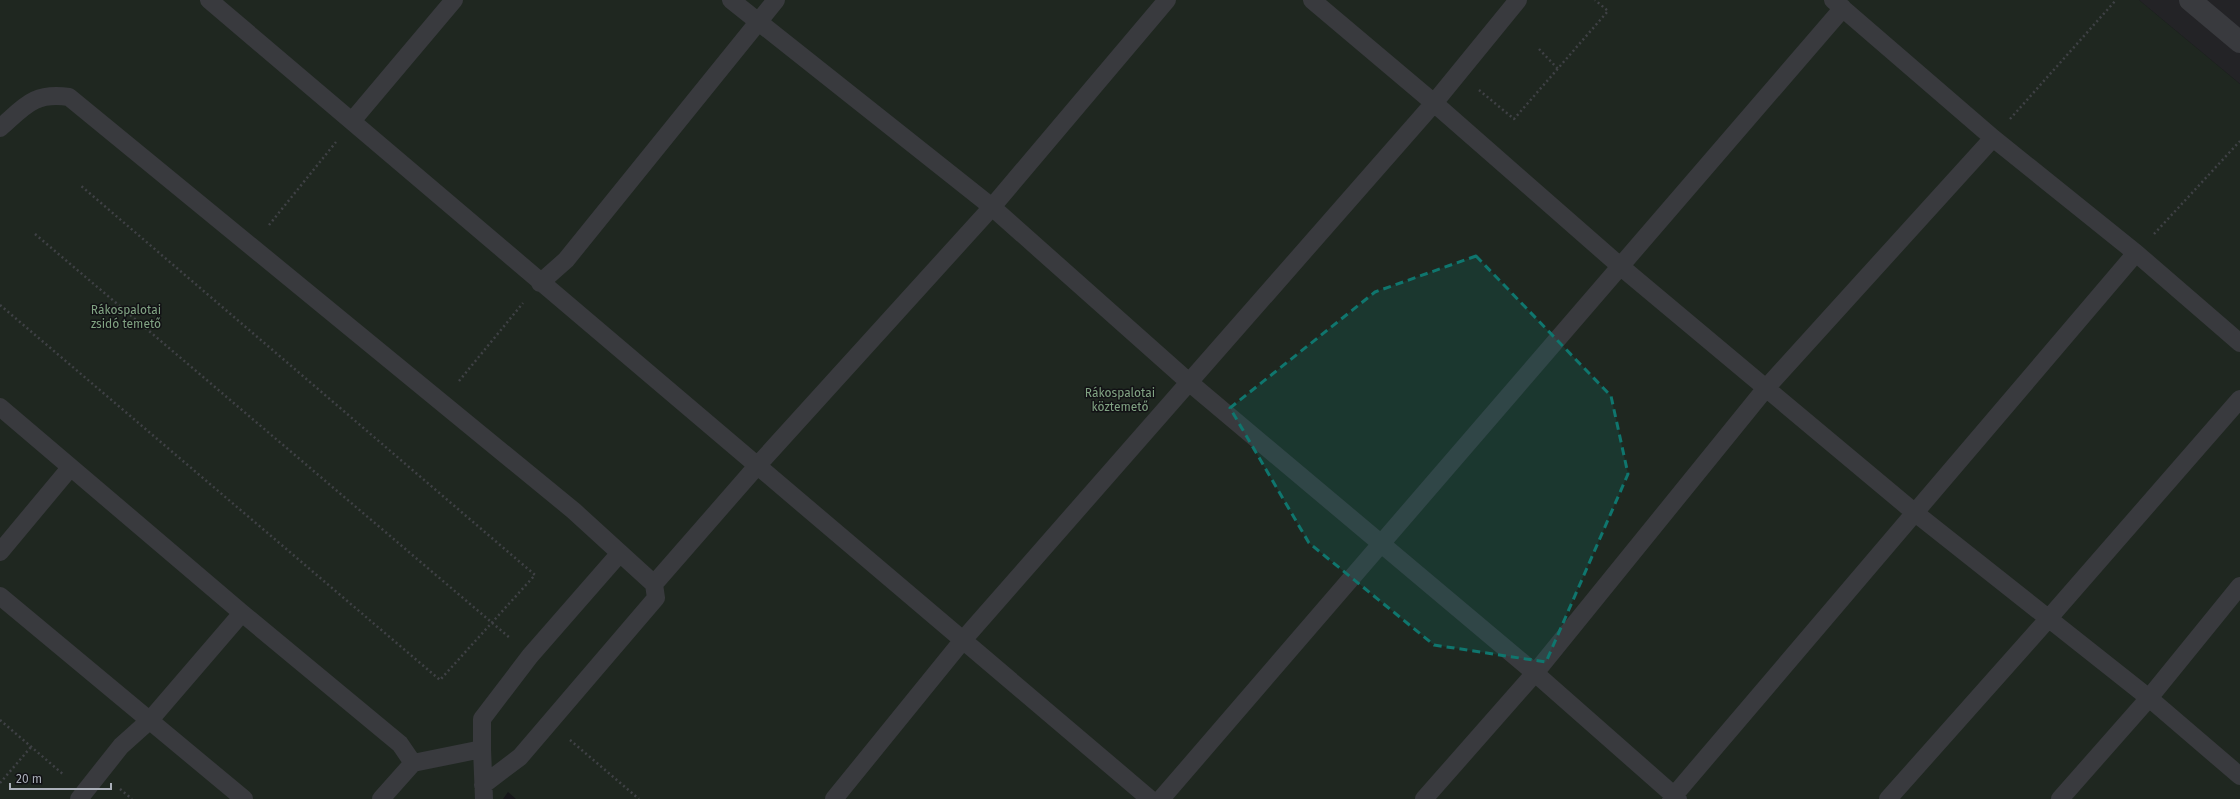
<svg xmlns="http://www.w3.org/2000/svg" width="2240" height="799" font-family="'Fira Sans',sans-serif">
<style>
.built{fill:#232326}
.green{fill:#1f2720}
.lines{fill:none;stroke-linecap:round;stroke-linejoin:round}
.path{stroke:#3f4145;stroke-width:2.5;stroke-dasharray:2 3;stroke-linecap:butt}
.lane{stroke:#393a3e;stroke-width:18}
.street{stroke:#393a3e;stroke-width:22}
.marked{fill:#0f766e;fill-opacity:0.2;stroke:#0f766e;stroke-width:3;stroke-dasharray:8 5;stroke-linejoin:round}
.labels{text-anchor:middle;stroke-width:3;stroke-linejoin:round;paint-order:stroke}
.park-label{font-size:12px;fill:#81a383;stroke:#121215}
</style>
<rect width="100%" height="100%" fill="#17171a"/>
<!-- built -->
<path class="built" d="M2139,0H2240V84Z"/>
<!-- green -->
<path class="green" d="M0,0H2139L2240,84V799H516L508,792L503,799H0Z"/>
<g class="lines">
<!-- path -->
<path class="path" d="M1539,49L1558,69
M1479,90L1514,119L1608,11L1595,0
M2010,119L2116,0
M269,225L336,142
M35,234L510,638
M2154,234L2240,141
M0,305L440,680L535,575L80,185
M459,381L523,303
M0,720L64,775
M570,740L639,799
M0,783L31,747
M120,789L132,799"/>
<!-- lane -->
<path class="lane" d="M209,0L1150,799
M731,0L992,207L1190,383L1535,673L1678,799
M1312,0L1434,103L1620,266L1914,512L2149,698L2240,776
M1833,0L1993,138L2136,253L2240,343
M352,121L454,0
M0,128C25,106 34,92 69,97L574,511L620,553L530,656L482,719V749
M540,283L566,260L776,0
M0,407L242,613L400,744L413,763
M0,552L70,468
M654,584L757,466L992,207L1167,0
M0,596L244,799
M483,785L520,757L656,598L654,584L620,553
M79,799L121,746L150,720L242,613
M381,799L413,763L482,749L484,799
M834,799L963,640L1434,103L1518,0
M1161,799L1843,8
M1424,799L1535,673L1766,388L1993,138
M1671,799L2136,253
M1888,799L2049,618L2240,399
M2060,799L2149,698L2240,586"/>
<!-- street -->
<path class="street" d="M2190,0L2240,42"/>
</g>
<!-- marked area -->
<path class="marked" d="M1476,256L1611,396L1628,474L1546,662L1434,645L1309,543L1230,408L1375,292Z"/>
<g class="labels">
<!-- park labels -->
<g class="park-label">
<text x="126" y="314">Rákospalotai<tspan x="126" dy="14">zsidó temető</tspan></text>
<text x="1120" y="397">Rákospalotai<tspan x="1120" dy="14">köztemető</tspan></text>
</g>
</g>
<!-- scale -->
<path d="M10 783v6h101v-6" fill="none" stroke="#aaafb9" stroke-width="2"/>
<text x="16" y="783" font-size="12" fill="#aaafb9" stroke="#121215" stroke-width="3" paint-order="stroke">20 m</text>
</svg>
